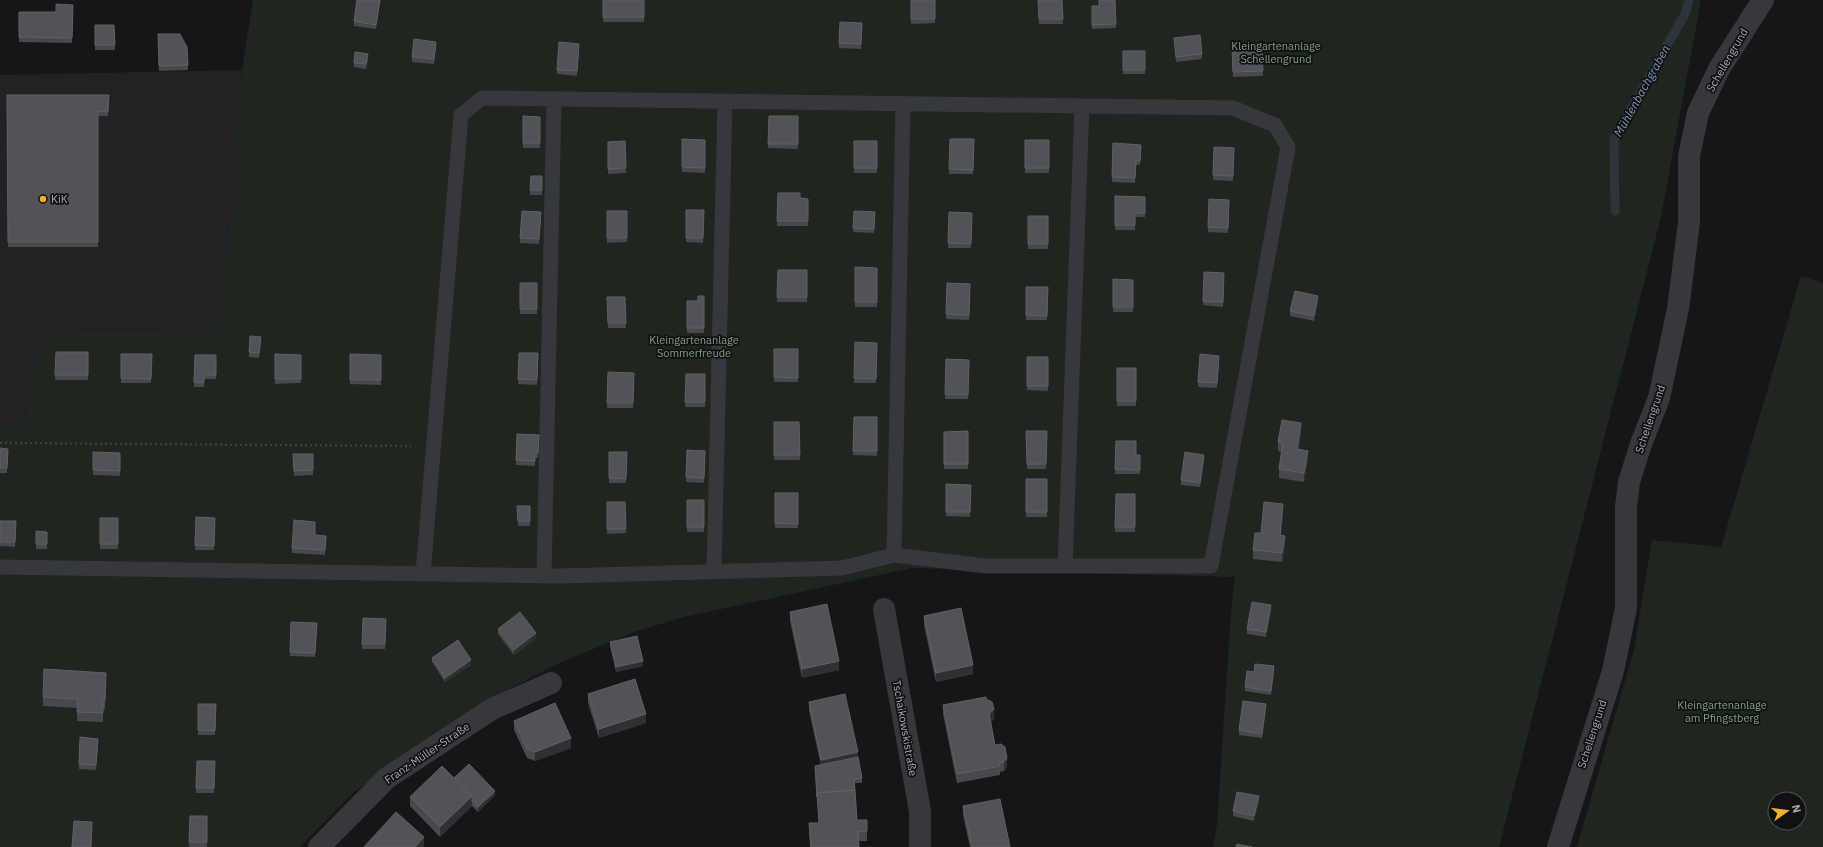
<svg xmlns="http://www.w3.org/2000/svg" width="1823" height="847" font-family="'IBM Plex Sans',sans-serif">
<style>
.built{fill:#222225}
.green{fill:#1e261f;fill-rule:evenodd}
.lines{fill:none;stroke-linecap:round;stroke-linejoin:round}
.stream{stroke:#2c353c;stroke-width:9}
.path{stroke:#3d3f44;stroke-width:2.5;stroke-dasharray:2 3;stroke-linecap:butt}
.lane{stroke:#37383d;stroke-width:15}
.street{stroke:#37383d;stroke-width:22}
.wall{fill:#47494d}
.shaded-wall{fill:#2f3033}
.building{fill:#525359;stroke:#5f6168}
.poi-dot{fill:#f2b134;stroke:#111113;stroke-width:1.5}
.labels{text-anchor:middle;stroke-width:3.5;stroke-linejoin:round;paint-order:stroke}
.park-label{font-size:11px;fill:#7fa381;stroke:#111113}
.street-label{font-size:11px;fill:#a8adb8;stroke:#111113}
.poi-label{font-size:11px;fill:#a8adb8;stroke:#111113;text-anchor:start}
.water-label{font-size:12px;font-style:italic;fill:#7f9bb3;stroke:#111113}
</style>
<rect width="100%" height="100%" fill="#161618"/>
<!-- built -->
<path class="built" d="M242,70L220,329L41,330L23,429L0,428V75Z"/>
<!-- green -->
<path class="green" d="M253,0H1701L1661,217L1499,847H1213L1217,825L1231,611L1235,577L912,568L684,617L637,631L557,664L479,705L354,792L300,847H0V428L23,429L41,330L220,329L242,70Z
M1801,276L1823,283V847H1577L1634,650L1652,540L1721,547ZM1775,799H1799V823H1775Z"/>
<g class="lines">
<!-- stream -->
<path class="stream" d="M1615,211L1614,139L1685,14L1689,0"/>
<!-- path -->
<path class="path" d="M0,443L411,446"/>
<!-- lane -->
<path class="lane" d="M894,555L903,104
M1065,566L1082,106
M0,567L561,576L842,568L894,555L986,566H1211L1288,147L1275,125L1233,108L482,98L461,115L423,574
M714,571L725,101
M544,576L554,99"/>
<!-- street -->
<path class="street" d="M884,609L920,811V847
M319,847L387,778L492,709L551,683
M1558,847L1613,671L1626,608V507L1629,482L1641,444L1659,398L1678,309L1689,222V156L1698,113L1719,69L1763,0"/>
</g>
<!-- wall -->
<path class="wall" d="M357,0H380L376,29L354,26V21Z
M603,0H644V22H603Z
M911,0H935V23L911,24Z
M1038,0H1062L1063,24H1039Z
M73,5L72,43L19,42V12H56Z
M1092,6L1116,24V28L1092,29Z
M862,23L861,49L839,48V43Z
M95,25H114L115,50H95Z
M158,34L187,47L188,70L159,71Z
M1174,38L1202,54V59L1176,62Z
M436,46L434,64L412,62V57Z
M1232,47L1252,50L1262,49L1263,76L1233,77Z
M579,48L577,76L557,74V70Z
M1123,51H1145V74H1123Z
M368,59L366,69L354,67V63Z
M7,95H109L108,116H98V247H8Z
M523,116L540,117V148H523Z
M769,116H798V149L768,148Z
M682,139L705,140V173L682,172Z
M950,139H974L973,174H949Z
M1025,140H1049V173H1025Z
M625,141L626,173L608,174V142Z
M854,141H877V173H854Z
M1113,143L1141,145L1140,165H1136L1135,183L1112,182Z
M1214,147L1234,148L1233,181L1213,180Z
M531,176H542V195H530Z
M778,193L800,198L808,199V226H777Z
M1115,196L1145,197V217H1135V230H1115Z
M1209,199L1229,200L1228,233L1208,232Z
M686,210H704L703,243L686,242Z
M607,211H627V242L607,243Z
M854,211L875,212L874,233L853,232Z
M949,212L972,213L971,248H948Z
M1028,216H1048V249H1028Z
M541,217L539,244L520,243V238Z
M855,267L877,268V307H855Z
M778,270H807V302H777Z
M1224,273L1223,307L1203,305V301Z
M1113,279L1133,280V312H1113Z
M520,283H537V314H520Z
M947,283L970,284L969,320L946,319Z
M1026,287H1048L1047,320H1026Z
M704,296V333H687V301H698Z
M607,297H625L626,328H608Z
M1318,301L1314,321L1290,316V311Z
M261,342L259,358L249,357V352Z
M855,342L877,343L876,383H854Z
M774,349H798V382H774Z
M56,352H88V380H55Z
M519,353H538L537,385L518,384Z
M121,354H152L151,383H121Z
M275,354L301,355V383L275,384Z
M350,354L381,355V385L350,384Z
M195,355H216V379H204V387H194Z
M1027,357H1048V391L1027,390Z
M946,359L969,360L968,399H945Z
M1219,360L1217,388L1198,387V382Z
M1117,368H1136V406H1117Z
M608,372L634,373L633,408H607Z
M686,374H705V407H685Z
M854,417H877V456L853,455Z
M774,422H799L800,460H774Z
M968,431V469H944V432Z
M1026,431H1047L1046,469H1027Z
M1301,432L1299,449L1308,460L1304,482L1279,478V469L1281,452L1278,451V442Z
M517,434L539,435L538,458H535V466L516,465Z
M1116,441L1136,455H1140V474H1115Z
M0,448L8,449L7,473H0Z
M687,450L705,451L704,483L686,482Z
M93,452L120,453V476L93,475Z
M609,452H627L626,483H609Z
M293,454H313V475L294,476Z
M1204,459L1200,487L1181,485V480Z
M1026,479H1047V517H1026Z
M946,484L971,485L970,517L946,516Z
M775,493H798V528H775Z
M1116,494H1135V532H1115Z
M687,500H704V532H687Z
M607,502H625L626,533L607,534Z
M517,506H530V526H518Z
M1283,513L1281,535L1285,546L1282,562L1253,559V550L1261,533Z
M196,517L215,518L214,550H195Z
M100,518H118V549H100Z
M0,521H16L15,547L0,546Z
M36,531L47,532V549H36Z
M315,535L326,541L325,555L292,553V548Z
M1271,610L1266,637L1247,634V629Z
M790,612L839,670L802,678L790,621Z
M924,616L973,674L936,682L924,625Z
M363,618L386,619L385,649H362Z
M317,623L315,657L290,656V652Z
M498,629L536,638L514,655L498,634Z
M610,642L643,666L616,672L610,646Z
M432,658L471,665L445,682L432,662Z
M1274,671L1271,695L1245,691V687L1254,672Z
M106,682L105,709H103V722L77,721V708L43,706V697Z
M588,694L646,723L599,738L588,703Z
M809,702L858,757L862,778V783H854L857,820H867V841H858L859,847H810L809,823H819L815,770L821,765L809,711Z
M198,704H216L215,735H198Z
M943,705L994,719L991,722L995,745L1007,767L1004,771L1000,772V775L957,783L943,714Z
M1266,709L1262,738L1239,735V730Z
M514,721L571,748L535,761L527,758L514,730Z
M98,744L96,770L79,769V764Z
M197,761H215L214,793H196Z
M454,778L495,795L478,812L472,806L440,837L410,806V797Z
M1259,801L1254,821L1233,816V811Z
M963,806L1010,847H970L963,815Z
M190,816H207V847H189Z"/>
<!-- shaded-wall -->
<path class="shaded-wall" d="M1318,296V301L1314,321V316Z
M1301,423V432L1297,458V449Z
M1308,451V460L1304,482V473Z
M1204,455V459L1200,487V483Z
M1283,504V513L1280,544V535Z
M1285,536V546L1282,562V553Z
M1271,605V610L1266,637V632Z
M536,633V638L514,655V650Z
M471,660V665L445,682V678Z
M643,661V666L616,672V667Z
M839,661V670L802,678V669Z
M973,665V674L936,682V673Z
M1274,666V671L1271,695V691Z
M1266,704V709L1262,738V734Z
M994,709V719L989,723V714Z
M646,714V723L599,738V729Z
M571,738V748L535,761V752Z
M858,752V761L821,769V760Z
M1007,758V767L1004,771V762Z
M495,791V795L478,812V807Z
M472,796V806L440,837V827Z
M1259,796V801L1254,821V816Z
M424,837V847H415Z"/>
<!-- building -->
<path class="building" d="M357,0H380L376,25L354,21Z
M603,0H644V17H603Z
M911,0H935V19H911Z
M1038,0H1062L1063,19H1039Z
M1099,0H1115L1116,24L1092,25V6H1099Z
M56,4L73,5L72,38L19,37V12H56Z
M840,22L862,23L861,44L839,43Z
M95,25H114L115,45H95Z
M158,34H180L187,47L188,65L159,66Z
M1200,35L1202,54L1176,57L1174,38Z
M414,39L436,42L434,59L412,57Z
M559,42L579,44L577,71L557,70Z
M1252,46V50L1262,49L1263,71L1233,72L1232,47Z
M1123,51H1145V70H1123Z
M355,52L368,54L366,64L354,63Z
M7,95H109L108,112L98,111V242H8Z
M523,116L540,117V143H523Z
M769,116H798V144H768Z
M682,139L705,140V168L682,167Z
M950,139H974L973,170L949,169Z
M1025,140H1049V168H1025Z
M625,141L626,168L608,169V142Z
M854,141H877V168H854Z
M1113,143L1141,145L1140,161H1136L1135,178L1112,177Z
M1214,147L1234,148L1233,176L1213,175Z
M531,176H542V190H530Z
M778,193H800V198L808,199V221H777Z
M1115,196L1145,197V213H1135V225H1115Z
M1209,199L1229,200L1228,228L1208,227Z
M686,210H704L703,238H686Z
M522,211L541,212L539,239L520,238Z
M607,211H627V238H607Z
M854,211L875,212L874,229L853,228Z
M949,212L972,213L971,244L948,243Z
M1028,216H1048V244H1028Z
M855,267L877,268V302H855Z
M778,270H807V297H777Z
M1204,272L1224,273L1223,302L1203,301Z
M1113,279L1133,280V307H1113Z
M520,283H537V309H520Z
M947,283L970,284L969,315L946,314Z
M1026,287H1048L1047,316L1026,315Z
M1295,291L1318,296L1314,316L1290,311Z
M698,296H704V328H687V301H698Z
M607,297H625L626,323H608Z
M250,336L261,337L259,353L249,352Z
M855,342L877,343L876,379L854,378Z
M774,349H798V378L774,377Z
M56,352H88V375H55Z
M519,353H538L537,380L518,379Z
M121,354H152L151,379L121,378Z
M275,354L301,355V379H275Z
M350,354L381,355V380H350Z
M1200,354L1219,356L1217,383L1198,382Z
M195,355H216V375H204V383L194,382Z
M1027,357H1048V386H1027Z
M946,359L969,360L968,395L945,394Z
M1117,368H1136V401H1117Z
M608,372L634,373L633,403H607Z
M686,374H705V402H685Z
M854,417H877V451H853Z
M1282,420L1301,423L1297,449L1308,451L1304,473L1279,469L1283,443L1278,442Z
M774,422H799L800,455H774Z
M968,431V464H944V432Z
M1026,431H1047L1046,464H1027Z
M517,434L539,435L538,453H535V461L516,460Z
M1116,441H1136V455H1140V470L1115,469Z
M0,448L8,449L7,468H0Z
M687,450L705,451L704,478L686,477Z
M93,452L120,453V471L93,470Z
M609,452H627L626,479L609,478Z
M1185,452L1204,455L1200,483L1181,480Z
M293,454H313V470L294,471Z
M1026,479H1047V512H1026Z
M946,484L971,485L970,512H946Z
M775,493H798V524L775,523Z
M1116,494H1135V527H1115Z
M687,500H704V527H687Z
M607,502H625L626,529H607Z
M1264,502L1283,504L1280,535L1285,536L1282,553L1253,550L1255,533H1261Z
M517,506H530V521H518Z
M196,517L215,518L214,546L195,545Z
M100,518H118V544H100Z
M294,520L315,522V535L326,536L325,550L292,548Z
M0,521H16L15,542H0Z
M36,531L47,532V544H36Z
M1252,602L1271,605L1266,632L1247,629Z
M827,604L839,661L802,669L790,612Z
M961,608L973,665L936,673L924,616Z
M520,612L536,633L514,650L498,629Z
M363,618L386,619L385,644H362Z
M291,622L317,623L315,653L290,652Z
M637,636L643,661L616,667L610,642Z
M458,640L471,660L445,678L432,658Z
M1255,664L1274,666L1271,691L1245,687L1247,671L1254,672Z
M44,669L106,673L105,700H103V713L77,712L78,699L43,697Z
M635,679L646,714L599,729L588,694Z
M845,694L858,752L821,760L809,702Z
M986,697V699L992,702L994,709L989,714L995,745L1001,744L1005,747L1007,758L1004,762L999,763L1000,766L957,774L943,705Z
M1243,701L1266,704L1262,734L1239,730Z
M555,703L571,738L535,752L527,749L514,721Z
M198,704H216L215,731L198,730Z
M80,737L98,739L96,765L79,764Z
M858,757L862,778L854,779L855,790L817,793V797L815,766Z
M197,761H215L214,788H196Z
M469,764L495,791L478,807L472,801V796L454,778Z
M442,766L472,796L440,827L410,797Z
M855,790L857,820H867V831L858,832L859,847H811L809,823H819L817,793Z
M1237,792L1259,796L1254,816L1233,811Z
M1000,799L1010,847H972L963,806Z
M396,812L424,837L415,847H364Z
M190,816H207V842H189Z
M74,821L92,822L91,847H72Z
M1237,844L1252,847H1236Z"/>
<!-- markers -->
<circle class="poi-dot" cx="43" cy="199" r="4"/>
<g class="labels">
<!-- park labels -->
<g class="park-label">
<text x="1276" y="50">Kleingartenanlage<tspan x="1276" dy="13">Schellengrund</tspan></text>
<text x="694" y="344">Kleingartenanlage<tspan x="694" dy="13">Sommerfreude</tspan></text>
<text x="1722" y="709">Kleingartenanlage<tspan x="1722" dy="13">am Pfingstberg</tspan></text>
</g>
<!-- street labels -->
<g class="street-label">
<text transform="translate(1727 60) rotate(-60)" y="4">Schellengrund</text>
<text transform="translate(1650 419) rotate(-71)" y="4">Schellengrund</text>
<text transform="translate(905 728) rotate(80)" y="4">Tschaikowskistraße</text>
<text transform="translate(1592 734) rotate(-72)" y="4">Schellengrund</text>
<text transform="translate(427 753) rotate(-34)" y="4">Franz-Müller-Straße</text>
</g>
<!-- poi labels -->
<g class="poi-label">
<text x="51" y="203">KiK</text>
</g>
<!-- water labels -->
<g class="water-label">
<text transform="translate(1642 91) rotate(-61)" y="4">Mühlenbachgraben</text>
</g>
</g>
<!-- north arrow -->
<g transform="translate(1787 811) rotate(76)"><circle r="19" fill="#111113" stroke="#4d4f55"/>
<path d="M0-3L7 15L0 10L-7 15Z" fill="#f2b134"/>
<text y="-6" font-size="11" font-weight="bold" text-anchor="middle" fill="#a8adb8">N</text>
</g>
</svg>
